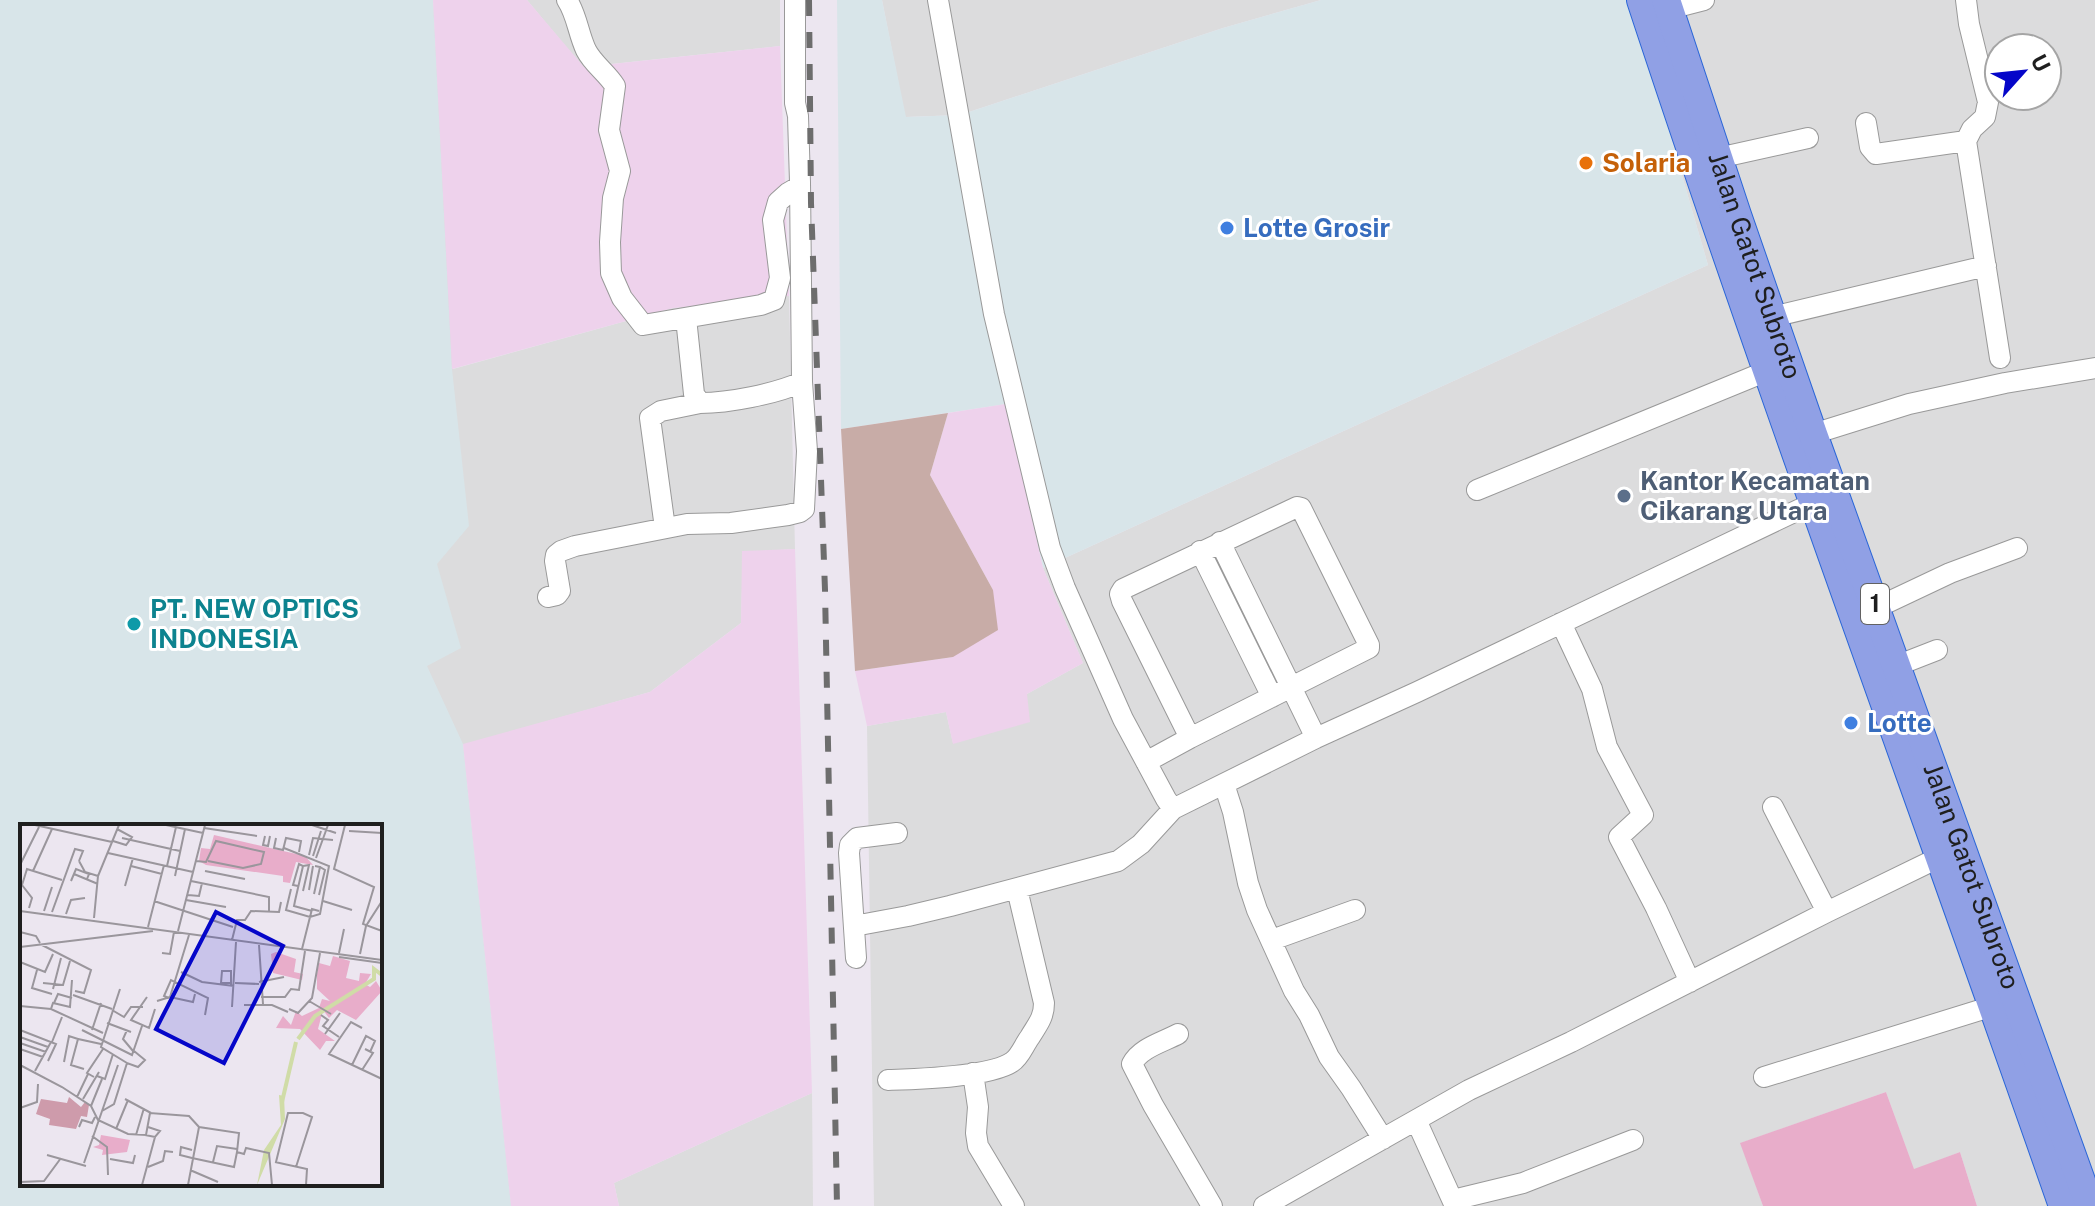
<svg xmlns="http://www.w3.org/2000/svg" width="2095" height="1206" font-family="'Public Sans',sans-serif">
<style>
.residential{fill:#dcdcdd;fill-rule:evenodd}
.industrial{fill:#d8e5e9;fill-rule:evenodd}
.farmland{fill:#eed2ec}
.grass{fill:#e8adca}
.cemetery{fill:#c8aca7}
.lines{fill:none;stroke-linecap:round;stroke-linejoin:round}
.minor-casing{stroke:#999;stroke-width:22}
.highway-casing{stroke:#2a66d7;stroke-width:30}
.minor{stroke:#fff;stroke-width:20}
.highway{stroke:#90a0e5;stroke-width:28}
.rail{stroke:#6d6d6d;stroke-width:6;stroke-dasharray:16 16;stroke-linecap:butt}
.food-dot{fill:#e8710a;stroke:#fff;stroke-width:3}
.shop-dot{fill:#3f7fe0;stroke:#fff;stroke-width:3}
.service-dot{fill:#5c6f8a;stroke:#fff;stroke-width:3}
.culture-dot{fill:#0f9aa8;stroke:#fff;stroke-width:3}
.labels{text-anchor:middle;stroke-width:6;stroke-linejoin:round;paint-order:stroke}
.shield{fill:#fff;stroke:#626262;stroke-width:2}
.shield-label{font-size:24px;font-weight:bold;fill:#1f1f1f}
.food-label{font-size:26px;font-weight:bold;fill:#c56008;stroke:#fff;text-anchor:start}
.shop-label{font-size:26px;font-weight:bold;fill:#366cbe;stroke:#fff;text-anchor:start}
.street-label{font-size:26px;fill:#1f1f1f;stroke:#fff}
.service-label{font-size:26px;font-weight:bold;fill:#4e5e75;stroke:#fff;text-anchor:start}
.culture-label{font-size:26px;font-weight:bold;fill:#0d838f;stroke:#fff;text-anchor:start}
.inset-river{fill:none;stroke:#d0dca7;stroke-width:4}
.inset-road{fill:none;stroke:#9a969c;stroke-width:2}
.view{fill:#0506c9;fill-opacity:0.15;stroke:#0506c9;stroke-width:4}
.inset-edge{fill:none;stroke:#1f1f1f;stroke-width:4}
</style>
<rect width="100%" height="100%" fill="#ece6f0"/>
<!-- residential -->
<path class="residential" d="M0,0H433L453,369L673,308L789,296L795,549L743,552L741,623L650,692L463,745L511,1206H0ZM22,826H380V1184H22Z
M527,0H780V46L583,67Z
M882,0H1321L1223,28L960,115L905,117Z
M1631,0H2095V1206H1977L1960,1152L1914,1170L1886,1092L1741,1143L1763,1206H874L867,726L946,712L953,743L1027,694L1083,663L1043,568L1708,265ZM1999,48H2047V96H1999Z
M812,1093L813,1206H619L614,1183Z"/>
<!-- industrial -->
<path class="industrial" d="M0,0H433L452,369L469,526L437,564L461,648L427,666L463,744L511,1206H0ZM22,826H380V1184H22Z
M837,0H882L906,117L960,115L1223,28L1321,0H1631L1708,265L1043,568L1006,404L841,429Z"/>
<!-- farmland -->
<path class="farmland" d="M433,0H527L584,67L780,46L789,296L673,308L452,369Z
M1006,404L1043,568L1083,663L1027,694L1030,722L953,744L946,712L867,726L855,671L953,657L993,590L930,475L948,413Z
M795,549L812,1093L614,1183L619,1206H511L463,744L650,692L741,623L742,551Z"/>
<!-- grass -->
<path class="grass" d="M1886,1092L1914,1169L1960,1152L1977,1206H1763L1740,1143Z"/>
<!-- cemetery -->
<path class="cemetery" d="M948,413L930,475L993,590L998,630L953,657L855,671L841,429Z"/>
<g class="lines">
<defs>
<path id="minor" d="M567,0C577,15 578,33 586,50C593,64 607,73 615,86L609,130L620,171L613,198L610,242L611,273L622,298L643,325L761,305L774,300L780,278L773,220L778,202L788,193L800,186
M938,0L994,314L1050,548L1065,588L1123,719L1166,799L1173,809
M1966,0L1969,24L1988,102L1985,117L1972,129L1966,141L2000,358
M1669,9L1704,0
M1866,123L1870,147L1876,154L1966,141
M1718,158L1808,138
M1772,317L1986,266
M686,318L694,394L700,403C729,403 775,394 802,382
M1813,434L1909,404L2005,383L2095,368
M1477,490L1767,371
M665,528L650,418L661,411L700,403
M1220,542L1316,738
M1200,551L1272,697
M548,597L557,595L560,591L555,561L556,555L561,551L575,546L687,524L731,523L788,515L800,512L804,509L807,451L802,382L800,182L798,116L795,103V0
M1876,608L1950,573L2017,548
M1561,623L1592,689L1607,747L1643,815L1619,837L1656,908L1690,982
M1896,666L1937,650
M1146,762L1190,738L1369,648V645L1301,508L1297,507L1123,589L1120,594L1122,601L1190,738
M1224,784L1233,812L1248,883L1257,910L1294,991L1309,1015L1329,1057L1351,1088L1383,1139
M1773,807L1827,912
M854,926L908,916L950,906L1118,861L1141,844L1173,809L1316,738L1417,692L1815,502
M1272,940L1355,910
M856,958L849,853L850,845L857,838L897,833
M1178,1034C1163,1042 1140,1048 1132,1064L1153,1105L1212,1206
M973,1073L978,1107L976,1133L978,1146L1014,1206
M1764,1077L1993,1006
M888,1080C916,1079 990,1077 1012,1062C1020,1057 1024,1045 1030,1037C1037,1025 1044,1018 1044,1003L1017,889
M1416,1120L1455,1206
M1453,1200L1523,1183L1633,1140
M1264,1206L1469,1090L1571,1042L1827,912L1940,857"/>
<g id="highway">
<path d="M1641,0C1774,404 1923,804 2063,1206"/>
<path id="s1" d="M1666,0L1737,215L1813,434L2090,1206"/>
</g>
</defs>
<!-- minor casing -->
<use href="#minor" class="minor-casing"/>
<!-- highway casing -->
<use href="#highway" class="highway-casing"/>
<!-- minor -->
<use href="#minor" class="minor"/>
<!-- highway -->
<use href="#highway" class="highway"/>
<!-- rail -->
<path class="rail" d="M809,0L811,203L825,590L837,1206"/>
</g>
<!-- markers -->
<circle class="food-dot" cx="1586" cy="163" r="8"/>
<g class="shop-dot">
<circle cx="1227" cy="228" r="8"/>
<circle cx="1851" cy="723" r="8"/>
</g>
<circle class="service-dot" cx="1624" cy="496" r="8"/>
<circle class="culture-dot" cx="134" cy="624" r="8"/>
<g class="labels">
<!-- shield labels -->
<rect class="shield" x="1861" y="584" width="28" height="40" rx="6"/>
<g class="shield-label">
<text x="1875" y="612">1</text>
</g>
<!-- food labels -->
<g class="food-label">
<text x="1602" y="172">Solaria</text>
</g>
<!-- shop labels -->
<g class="shop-label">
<text x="1243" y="237">Lotte Grosir</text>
<text x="1867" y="732">Lotte</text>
</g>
<!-- street labels -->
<g class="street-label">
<text dy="9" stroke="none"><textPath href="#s1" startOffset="280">Jalan Gatot Subroto</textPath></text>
<text dy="9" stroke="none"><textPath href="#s1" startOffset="928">Jalan Gatot Subroto</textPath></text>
</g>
<!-- service labels -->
<g class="service-label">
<text x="1640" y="490">Kantor Kecamatan<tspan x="1640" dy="30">Cikarang Utara</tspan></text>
</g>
<!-- culture labels -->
<g class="culture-label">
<text x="150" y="618">PT. NEW OPTICS<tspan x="150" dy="30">INDONESIA</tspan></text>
</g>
</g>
<!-- overview -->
<g transform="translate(20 824)">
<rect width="362" height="362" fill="#ece6f0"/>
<path d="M194,11L285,32L293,41L276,38L270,59L263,58V52L186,41L179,37L181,24L190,25ZM256,128L276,135L274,148L283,150L282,156L253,149L251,130ZM313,132L330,137L326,154L339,157L340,149L351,150L345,160L350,163L356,157L362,167L336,196L317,186L309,194L303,186L298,205L315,217H306L300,226L280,205L256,204L263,192L271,201L276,187L282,192L299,184L302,175L310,177L297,165V150L299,139L310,142ZM81,311L110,316L107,328L82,331L83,326L73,323L79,321Z" fill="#e8adca"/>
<path d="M49,273L61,283L65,278L69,281L67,293L61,292L56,305L29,301L30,295L16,290L21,275L47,279Z" fill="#ce9bab"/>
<path d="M259,271L264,272L265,295L237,361L244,326L261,301Z" fill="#d0dca7"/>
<path class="inset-river" d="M278,215L295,192L354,155V145L362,151M262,278L276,218"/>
<path class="inset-road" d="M15,1L92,18M146,1L183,9M292,1L316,9M325,1L314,45L354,63L343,100L362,107M184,4L237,12M329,7L362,9M245,12L243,21L248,22L250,12M102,14L160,27M256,14L254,24L263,26L266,14L281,17L279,28M93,17L106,21L112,13L97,5M264,24L309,42L300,90L290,93L266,86L271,65M88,29L173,48M289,31L293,14L313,16M293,32L301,7M296,34L308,1M59,37L65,48L78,52M176,37L186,38L196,17L244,28L241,40L223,44L188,37M0,41L19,3M111,42L142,50M147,42L156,3M13,47L32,5M185,47L225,55M54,50L78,60M155,52L165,5M51,57L56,45L69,50L67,55M171,57L249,73V87M2,61L7,45L42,56M2,61L12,74L9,84M105,62L113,34M278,62L273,61L279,40L283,42L275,77L274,82L292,87M289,66L293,42M283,67L289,41L283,42M294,70L300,43L295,42M168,71L179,72L182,59M299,71L305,46L300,43M166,76L206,83M134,77L213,103M303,77L332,86M0,87L362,136M24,87L32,63M32,88L55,25L63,27L59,37M46,90L51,76L65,74M74,94L78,52L99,1M128,103L144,41M158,107L185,1M0,108L16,112L20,119M212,116L217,96H225L231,87L259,88L261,78M22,121L71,146L64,169L55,167M239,121L243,180M0,123L133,107M282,125L292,85L299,87M142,129L150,130L154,108M319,129L324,105M340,130L346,102L362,77M319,133L362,139M0,138L25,148L33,130M17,146L12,164L32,170M161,148L182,158L214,162M239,158L264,153M23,159L43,161L50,137M211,159H201L202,147H211V162M215,159L239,160M33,165L41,134M100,165L81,223L107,239M53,171L92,185M127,173L111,196L129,204L135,185M150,173L169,111M241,173H265L271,165L279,166L285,127M149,174L144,172L151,156L188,174L185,191M137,177L150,173L173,178L175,170M289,177L311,190M34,179L38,170L52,174M224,181H252L268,188M0,182L31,185L83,209M212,183L216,118M31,185L33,179L50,183L52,156M269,185L278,189L292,174L300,129M92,186L104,193L111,183H123M301,191L308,196L303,202L319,213M87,199L111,208M342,204L331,198L309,230L362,255M0,206L36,220L28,237M62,206L112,231L122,202M72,206L81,179M107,206L103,215L113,227M305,210L320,189M0,213L28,223M32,218L42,193M0,219L26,228M0,225L23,233M44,238L49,212L58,215M0,241L42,263L71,282L78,296L108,310L126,311L130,289L169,292L179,303L219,309L217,328M332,241L346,212L355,217L350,228M64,245L51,241L58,215L81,220M342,246L353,229L345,225M15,247L31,218M77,252L85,255L93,230M74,253L67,249L83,225M57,273L68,250M63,275L79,248M105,275L131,289M71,282L82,255M0,284L17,278L18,260M82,287L94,280L107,239L118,243L125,236L114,227M59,303L62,296L72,299L75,293M96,305L108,276M116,311L124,284M125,311L135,313L140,307L128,303M72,312L87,323L88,351M27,331L66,342M172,334L214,343L217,328L224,330L226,324L249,329L252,361M172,334L160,331L161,323L172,326M90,335L113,339L115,331M193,338L197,322L217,325M255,338L287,345L286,361M256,338L268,289H283L292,293L276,343M64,339L98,241M128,343L143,337L145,327L153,328M170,346L198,358M0,358L24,357L41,334M122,361L135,313M168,361L179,303"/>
<path class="view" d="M196,88L263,122L204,239L136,205Z"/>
<rect width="362" height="362" class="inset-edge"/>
</g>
<!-- north arrow -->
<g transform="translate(2023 72) rotate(63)"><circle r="38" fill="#ffffff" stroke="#a5a5a5" stroke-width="2"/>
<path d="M0-6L14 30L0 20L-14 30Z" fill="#0506c9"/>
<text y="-12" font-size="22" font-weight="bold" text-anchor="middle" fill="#1f1f1f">U</text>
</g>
</svg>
